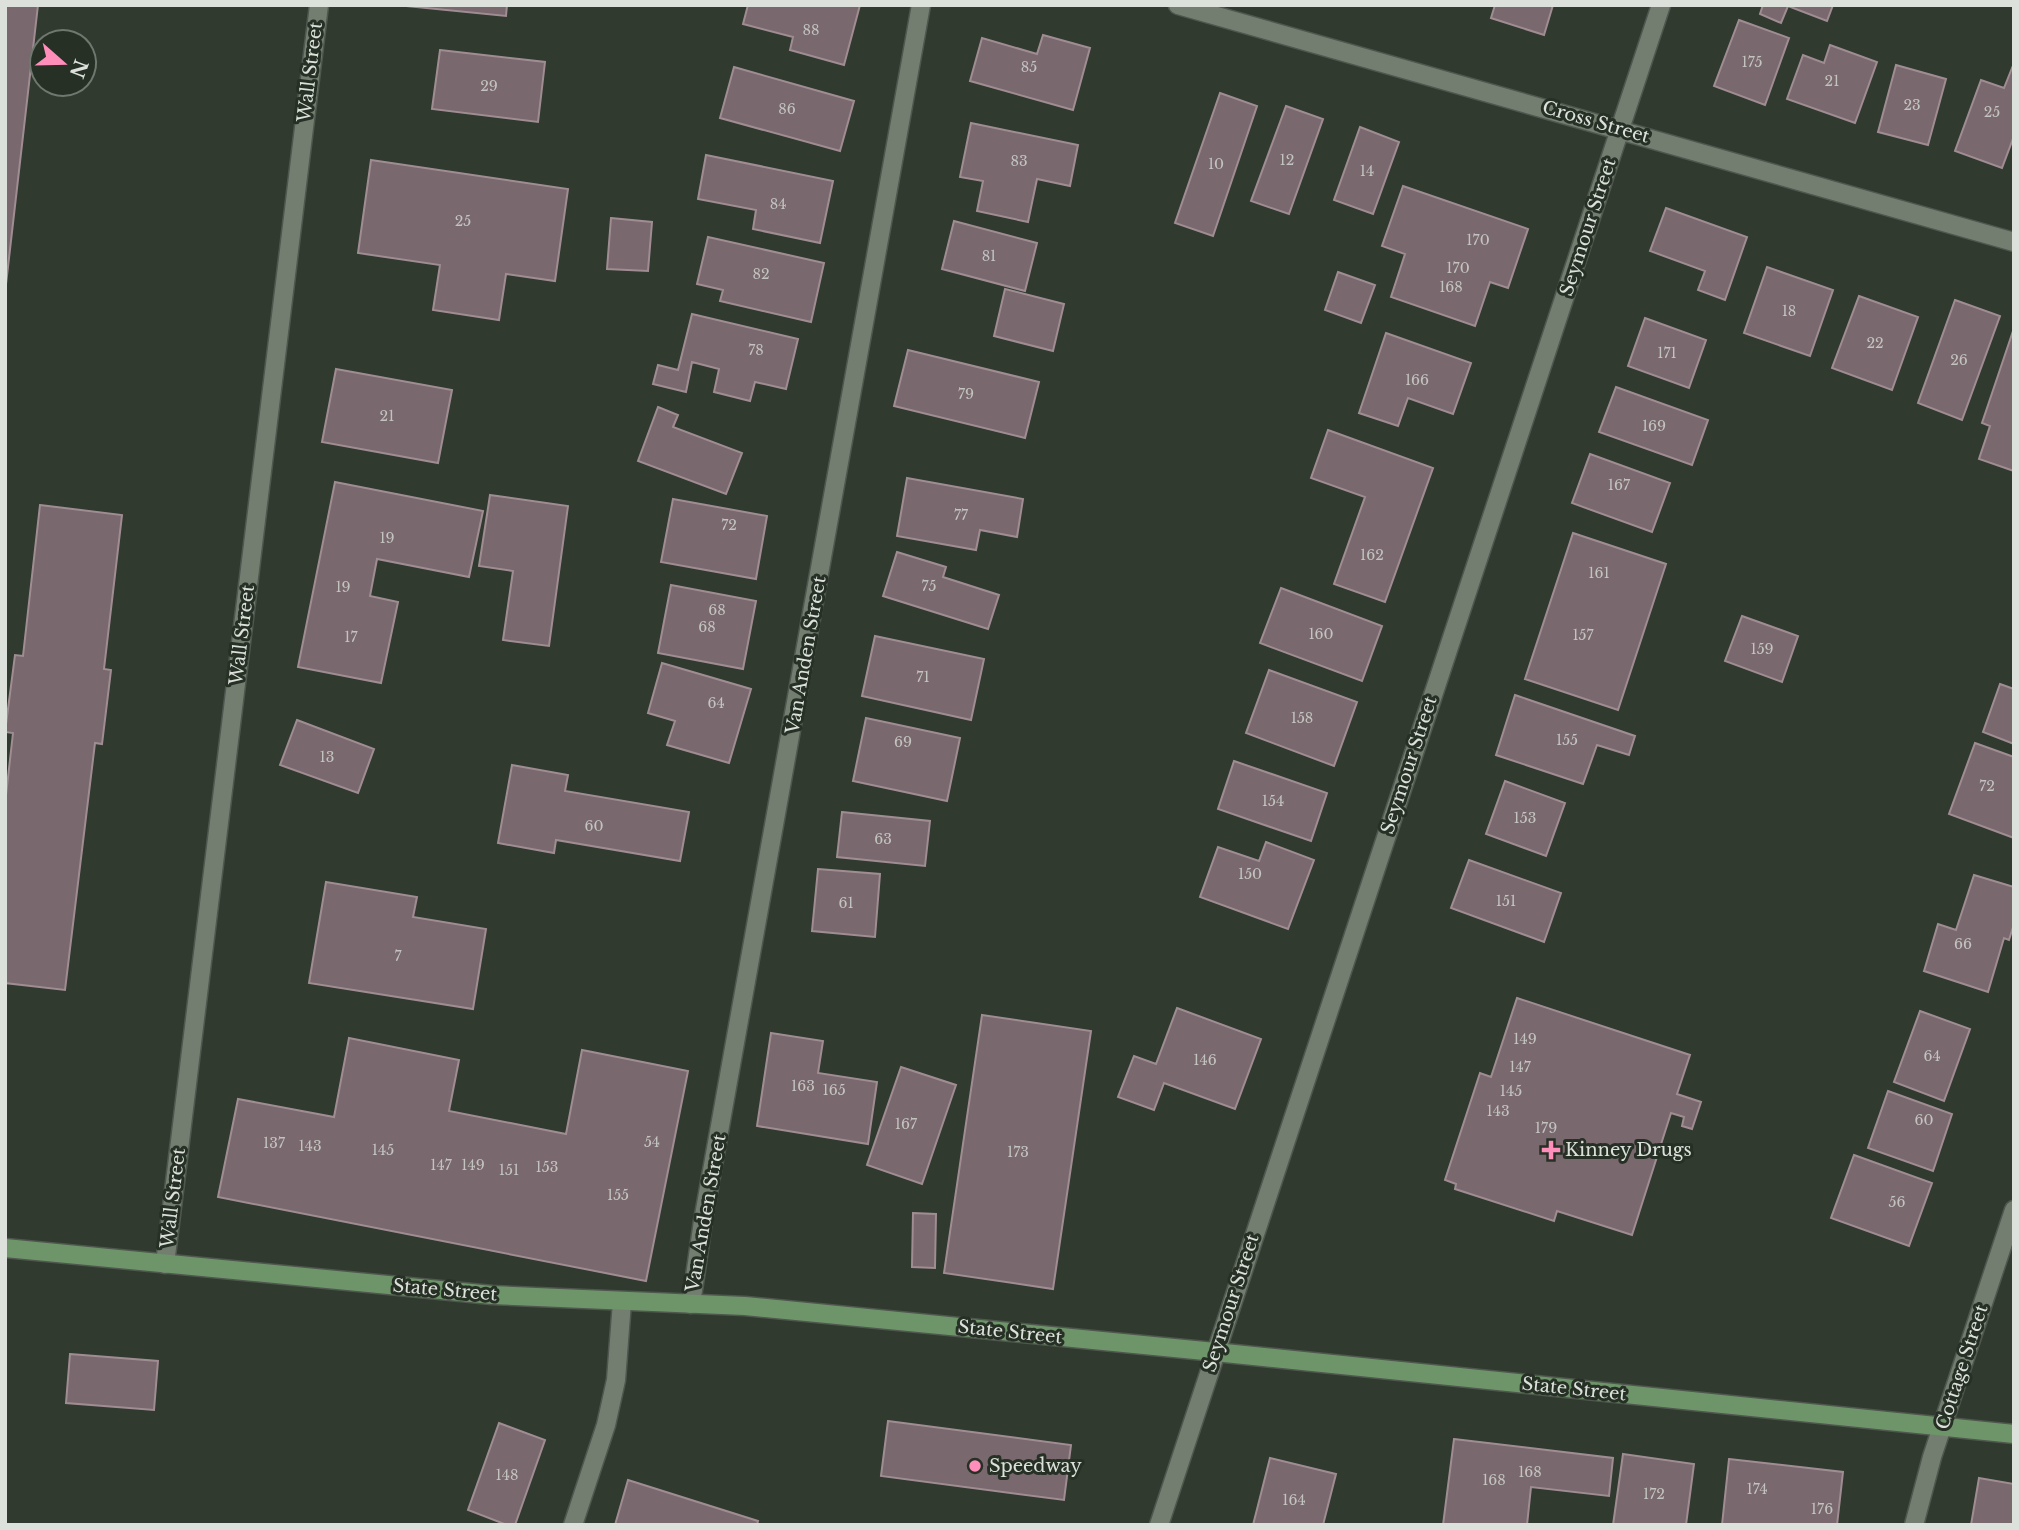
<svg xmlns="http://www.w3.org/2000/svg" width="2019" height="1530" font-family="'Libre Baskerville',serif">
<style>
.building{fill:#79686e;stroke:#a08d93;stroke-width:2}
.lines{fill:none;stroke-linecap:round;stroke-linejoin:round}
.minor-casing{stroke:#4f574e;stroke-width:21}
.secondary-casing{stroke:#4f574e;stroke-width:21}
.minor{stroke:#737e71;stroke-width:18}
.secondary{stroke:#6e946a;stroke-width:18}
.poi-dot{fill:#ff8ebb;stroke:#263025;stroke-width:2.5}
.labels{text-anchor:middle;stroke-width:6;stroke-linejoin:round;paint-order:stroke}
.number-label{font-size:14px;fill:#c3c4c0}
.street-label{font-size:18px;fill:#dce2db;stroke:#263025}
.poi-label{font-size:18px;fill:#dce2db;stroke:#263025;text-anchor:start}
</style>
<rect width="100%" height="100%" fill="#303a2f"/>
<!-- building -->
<path class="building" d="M5,5H38L5,293Z
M396,5H507L506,16Z
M748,5H860L844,65L790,50L793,37L743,24Z
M1495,5H1553L1544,35L1491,18Z
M1763,5H1833L1827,21L1788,6L1781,23L1760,14Z
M1739,20L1789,38L1765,105L1714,86Z
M1043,35L1090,48L1073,110L970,81L982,38L1037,54Z
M1830,45L1877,62L1855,123L1787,99L1803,55L1824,63Z
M440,50L545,62L538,122L432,109Z
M2014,63V136L2002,168L1955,151L1981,80L2004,88Z
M1896,65L1946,79L1928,145L1878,132Z
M734,67L854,101L840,151L720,118Z
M1220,93L1257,106L1213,236L1175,223Z
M1286,106L1323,119L1289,214L1251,201Z
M971,123L1078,145L1070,186L1037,179L1028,222L977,211L983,181L960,177Z
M1360,127L1399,142L1373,214L1334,200Z
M706,155L833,181L820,243L753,229L756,210L698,199Z
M371,160L568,189L555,281L506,274L499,320L433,310L440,265L358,253Z
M1403,186L1528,229L1508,288L1490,282L1475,326L1391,297L1405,254L1382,246Z
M1666,208L1747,237L1725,300L1698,290L1705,271L1650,251Z
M611,218L652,222L648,271L607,269Z
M954,221L1037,243L1025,291L942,269Z
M708,237L824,263L811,322L720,301L723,290L697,284Z
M1767,267L1833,290L1810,356L1744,333Z
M1338,272L1375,285L1361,323L1325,310Z
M1005,289L1064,304L1053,351L994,336Z
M1859,296L1918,317L1892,390L1832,368Z
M1955,300L2000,316L1962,420L1918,403Z
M692,314L798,339L786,389L755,382L750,401L714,392L719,369L692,362L686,392L653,384L658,365L678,370Z
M1645,318L1706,340L1689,388L1628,366Z
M2014,328V471L1979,459L1990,426L1982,423Z
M1386,333L1471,363L1453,414L1408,398L1398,426L1359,413Z
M908,350L1039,382L1025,438L894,406Z
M336,369L452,390L438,463L322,442Z
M1616,387L1708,420L1692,465L1599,432Z
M658,407L678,415L673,427L742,453L726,494L638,461Z
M1328,430L1433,468L1385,602L1334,584L1365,497L1311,478Z
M1590,454L1670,483L1652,532L1572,503Z
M907,478L1023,499L1017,537L980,530L976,550L897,536Z
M335,482L483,511L469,577L377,559L370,596L398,602L381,683L298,667Z
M490,495L568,506L549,646L503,640L513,571L479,566Z
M673,499L767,516L756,579L661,562Z
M40,505L122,515L104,669L111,670L102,744L95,743L65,990L5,983V804L13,733L5,732L15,655L23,656Z
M1573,533L1666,564L1618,710L1525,679Z
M897,552L946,567L943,577L999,595L988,629L883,596Z
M671,585L756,601L743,669L658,653Z
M1281,588L1382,626L1362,681L1260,643Z
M1742,616L1798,636L1782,682L1725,661Z
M875,636L984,659L971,720L862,696Z
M662,663L751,689L729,763L667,745L675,721L648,713Z
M1269,670L1357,702L1334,766L1246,733Z
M2000,684L2014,689V744L1983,732Z
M1515,695L1635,736L1629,755L1597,745L1583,784L1496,755Z
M866,718L960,738L947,801L853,781Z
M297,720L374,749L358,793L280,765Z
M1975,743L2014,757V838L1949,814Z
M1234,761L1327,793L1311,841L1218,809Z
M512,765L568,775L565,791L689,812L680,861L556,840L554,853L498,843Z
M1505,781L1565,803L1546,856L1486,834Z
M842,812L930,821L925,866L837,857Z
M1266,842L1314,860L1288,929L1200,897L1218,847L1259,861Z
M1469,860L1561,893L1544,942L1451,908Z
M818,869L880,874L875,937L812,931Z
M1974,875L2014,887V924L2009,940L2004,938L1988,992L1924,971L1938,924L1956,930Z
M326,882L417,897L413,917L486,929L473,1009L309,983Z
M1517,998L1690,1055L1677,1094L1701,1102L1692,1129L1682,1126L1684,1117L1671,1113L1632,1235L1557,1211L1554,1221L1455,1189L1456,1184L1445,1180L1480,1073L1491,1077Z
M1177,1008L1261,1039L1235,1109L1164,1083L1154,1110L1118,1097L1134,1056L1156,1064Z
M1920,1011L1970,1029L1944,1101L1894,1082Z
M982,1015L1091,1031L1053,1289L944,1273Z
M771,1033L823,1041L818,1073L877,1082L868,1144L757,1126Z
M349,1038L459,1060L449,1111L566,1134L582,1050L688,1071L646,1281L218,1197L238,1099L334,1117Z
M901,1067L956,1085L922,1184L867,1165Z
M1888,1091L1952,1114L1933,1171L1868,1148Z
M1854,1155L1932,1183L1909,1246L1831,1218Z
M913,1213L936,1214L935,1268L912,1267Z
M70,1354L158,1361L154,1410L66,1403Z
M888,1421L1071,1445L1064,1500L881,1476Z
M499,1423L545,1440L515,1525H507L468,1510Z
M1454,1439L1613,1458L1609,1496L1531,1487L1527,1525H1443Z
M1623,1454L1694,1464L1686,1525H1613Z
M1270,1458L1336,1474L1323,1525H1253Z
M1729,1459L1843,1472L1837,1525H1722Z
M1979,1478L2014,1484L2013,1525H1971Z
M628,1480L758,1521L757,1525H615Z"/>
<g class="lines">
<defs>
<path id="minor" d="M1178,5L2014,242
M165,1264L319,5
M691,1304L703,1221L921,5
M573,1525L606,1425L616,1380L622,1302
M1159,1525L1661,5
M1914,1525L1932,1457L2014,1210"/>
<path id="secondary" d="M5,1248L492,1295L745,1306L1215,1352L2014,1434"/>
</defs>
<!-- minor casing -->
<use href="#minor" class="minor-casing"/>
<!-- secondary casing -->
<use href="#secondary" class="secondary-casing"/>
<!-- minor -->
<use href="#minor" class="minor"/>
<!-- secondary -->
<use href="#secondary" class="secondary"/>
</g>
<!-- markers -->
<g class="poi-dot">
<path d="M1547.5 1139.5h7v7h7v7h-7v7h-7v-7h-7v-7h7z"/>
<circle cx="975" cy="1466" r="7"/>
</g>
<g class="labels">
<!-- number labels -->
<g class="number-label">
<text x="811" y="35">88</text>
<text x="1752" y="67">175</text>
<text x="1029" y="72">85</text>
<text x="1832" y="86">21</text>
<text x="489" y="91">29</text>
<text x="1912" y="110">23</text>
<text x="787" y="114">86</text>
<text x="1992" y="117">25</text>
<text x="1287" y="165">12</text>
<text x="1019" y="166">83</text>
<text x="1216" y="169">10</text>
<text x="1367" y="176">14</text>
<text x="778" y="209">84</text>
<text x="463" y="226">25</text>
<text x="1478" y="245">170</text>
<text x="989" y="261">81</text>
<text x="1458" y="273">170</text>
<text x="761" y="279">82</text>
<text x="1451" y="292">168</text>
<text x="1789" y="316">18</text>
<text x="1875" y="348">22</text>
<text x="756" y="355">78</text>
<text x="1667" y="358">171</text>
<text x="1959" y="365">26</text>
<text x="1417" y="385">166</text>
<text x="966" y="399">79</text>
<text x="387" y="421">21</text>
<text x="1654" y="431">169</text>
<text x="1619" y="490">167</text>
<text x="961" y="520">77</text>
<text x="729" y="530">72</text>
<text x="387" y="543">19</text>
<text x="1372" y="560">162</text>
<text x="1599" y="578">161</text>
<text x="929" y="591">75</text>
<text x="343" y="592">19</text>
<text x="717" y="615">68</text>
<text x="707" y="632">68</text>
<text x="1321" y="639">160</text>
<text x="1583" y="640">157</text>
<text x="351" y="642">17</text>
<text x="1762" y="654">159</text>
<text x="923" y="682">71</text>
<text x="716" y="708">64</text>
<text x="1302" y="723">158</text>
<text x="1567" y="745">155</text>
<text x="903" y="747">69</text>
<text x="327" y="762">13</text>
<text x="1987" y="791">72</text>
<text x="1273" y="806">154</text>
<text x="1525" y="823">153</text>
<text x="594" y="831">60</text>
<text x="883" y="844">63</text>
<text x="1250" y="879">150</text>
<text x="1506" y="906">151</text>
<text x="846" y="908">61</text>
<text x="1963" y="949">66</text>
<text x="398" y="961">7</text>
<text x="1525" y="1044">149</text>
<text x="1932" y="1061">64</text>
<text x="1205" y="1065">146</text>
<text x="1520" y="1072">147</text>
<text x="803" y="1091">163</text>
<text x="834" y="1095">165</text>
<text x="1511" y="1096">145</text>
<text x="1498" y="1116">143</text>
<text x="1924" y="1125">60</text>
<text x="906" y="1129">167</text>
<text x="1546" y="1133">179</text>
<text x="652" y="1147">54</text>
<text x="274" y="1148">137</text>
<text x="310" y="1151">143</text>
<text x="383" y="1155">145</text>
<text x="1018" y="1157">173</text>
<text x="441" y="1170">147</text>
<text x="473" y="1170">149</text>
<text x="547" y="1172">153</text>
<text x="509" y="1175">151</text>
<text x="618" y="1200">155</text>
<text x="1897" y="1207">56</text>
<text x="1530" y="1477">168</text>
<text x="507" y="1480">148</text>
<text x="1494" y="1485">168</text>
<text x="1757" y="1494">174</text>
<text x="1654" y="1499">172</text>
<text x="1294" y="1505">164</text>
<text x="1822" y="1514">176</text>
</g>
<!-- street labels -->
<g class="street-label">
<text transform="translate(310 72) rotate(-83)" y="6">Wall Street</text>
<text transform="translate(1596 122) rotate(16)" y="6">Cross Street</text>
<text transform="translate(1588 227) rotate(-72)" y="6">Seymour Street</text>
<text transform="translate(242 635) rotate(-83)" y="6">Wall Street</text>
<text transform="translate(806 655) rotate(-80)" y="6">Van Anden Street</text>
<text transform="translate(1409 765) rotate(-72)" y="6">Seymour Street</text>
<text transform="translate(173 1198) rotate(-83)" y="6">Wall Street</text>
<text transform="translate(706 1213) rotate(-80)" y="6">Van Anden Street</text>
<text transform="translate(445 1290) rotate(5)" y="6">State Street</text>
<text transform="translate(1231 1303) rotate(-72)" y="6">Seymour Street</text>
<text transform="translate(1010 1332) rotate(6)" y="6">State Street</text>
<text transform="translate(1962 1367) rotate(-72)" y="6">Cottage Street</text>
<text transform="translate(1574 1389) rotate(6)" y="6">State Street</text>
</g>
<!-- poi labels -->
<g class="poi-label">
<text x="1565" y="1156">Kinney Drugs</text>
<text x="989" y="1472">Speedway</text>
</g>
</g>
<!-- border -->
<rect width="2019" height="1530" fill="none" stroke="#dce2db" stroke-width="14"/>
<!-- north arrow -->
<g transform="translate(63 63) rotate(110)"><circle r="33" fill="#263025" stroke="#6f776e" stroke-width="2"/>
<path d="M0-5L12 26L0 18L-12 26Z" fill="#ff8ebb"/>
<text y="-10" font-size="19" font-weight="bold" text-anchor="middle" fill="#dce2db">N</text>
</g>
</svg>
